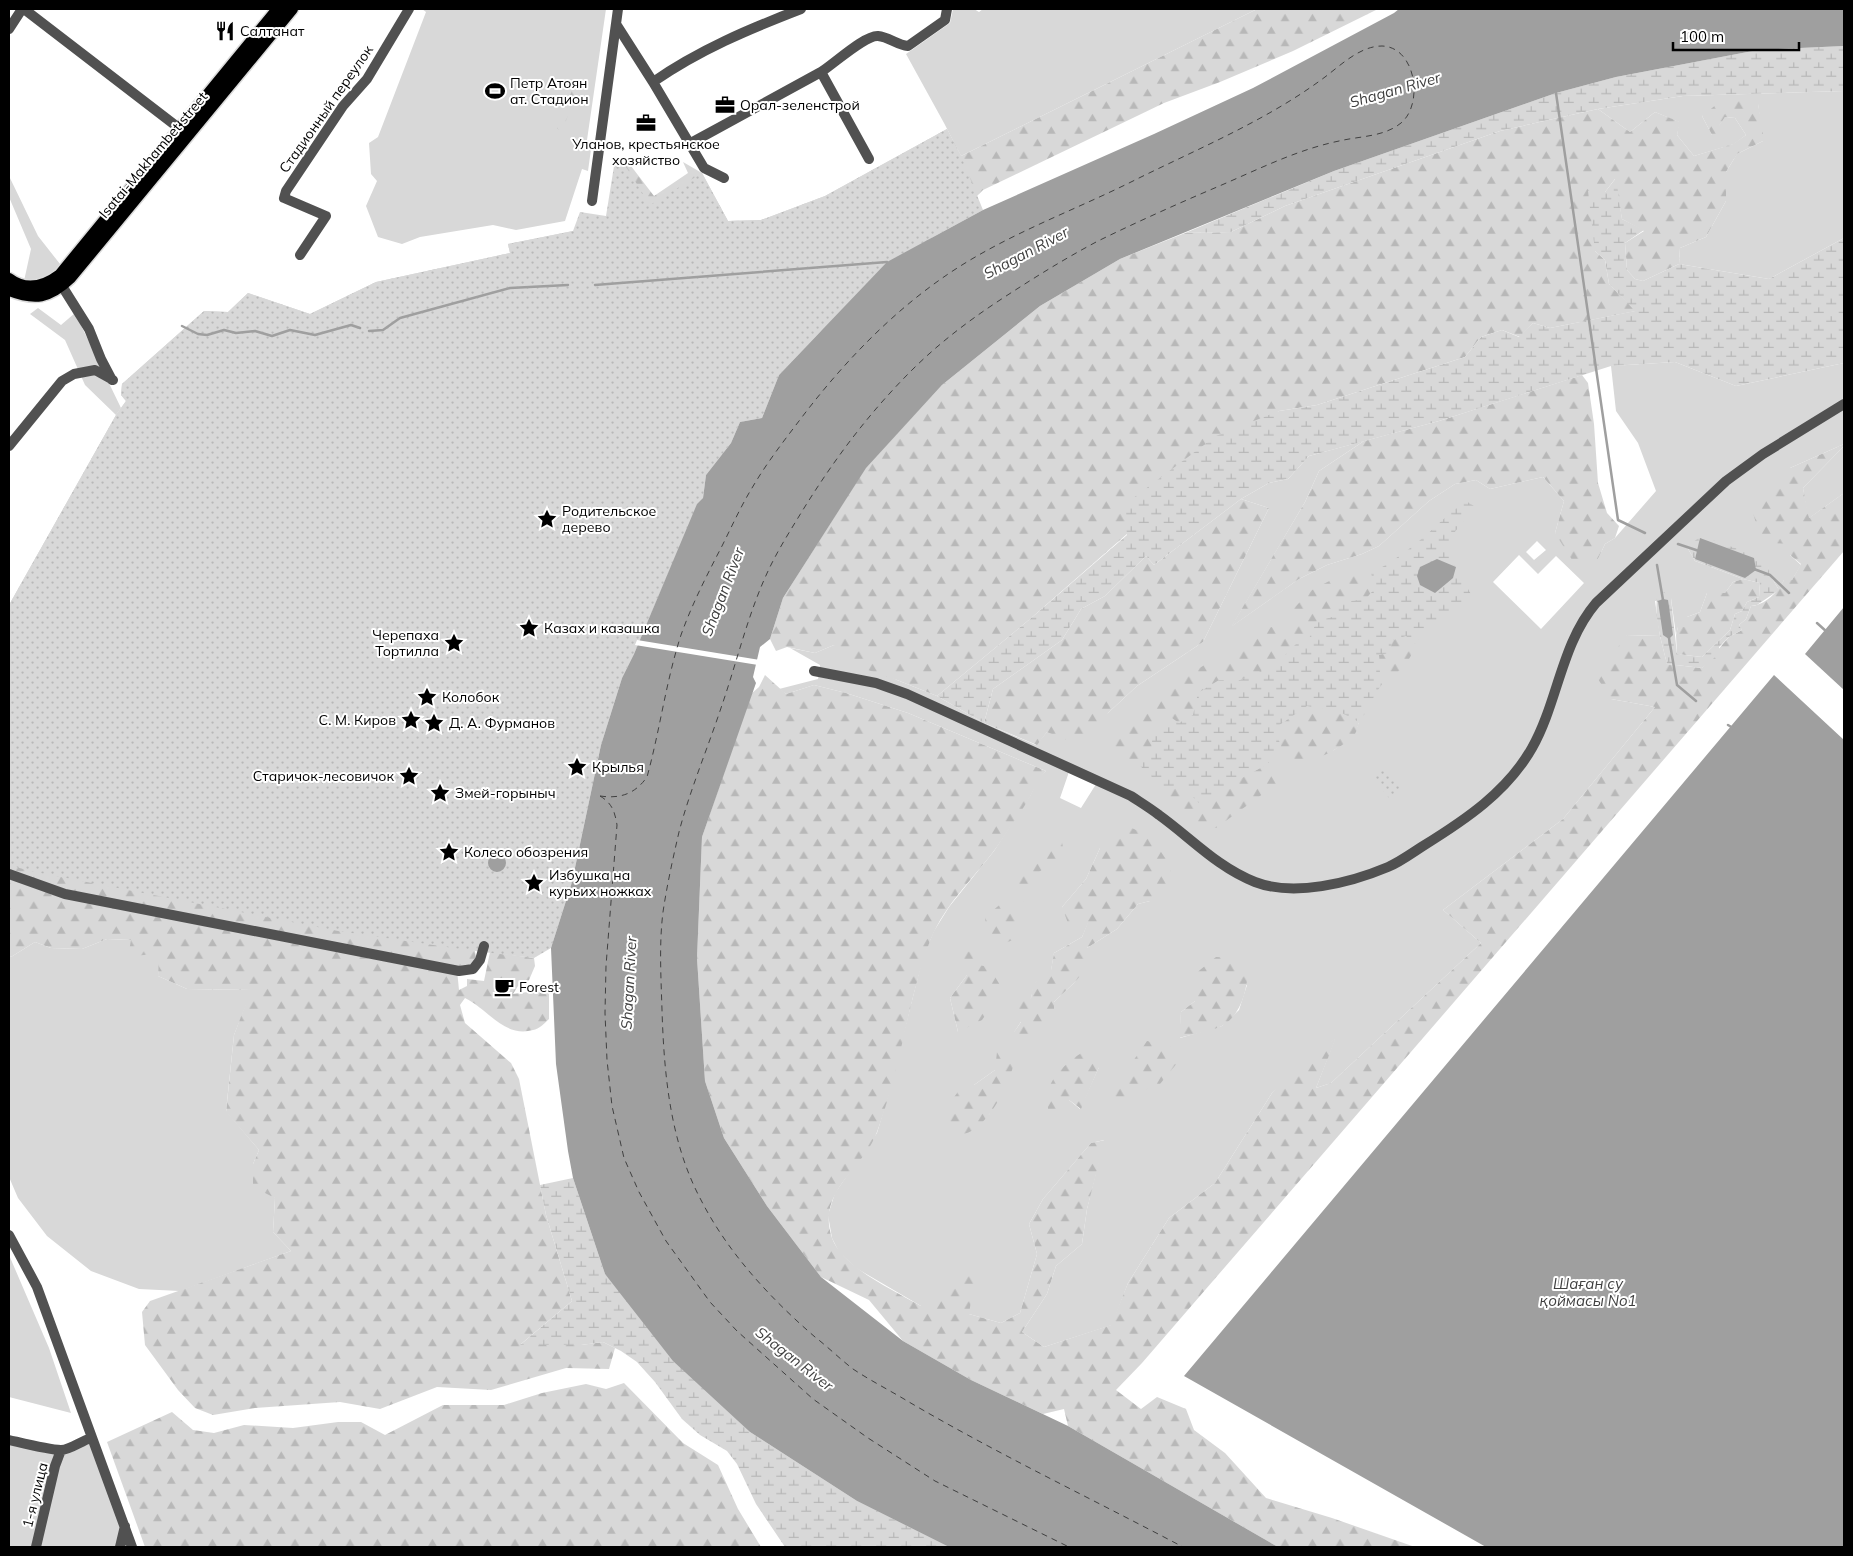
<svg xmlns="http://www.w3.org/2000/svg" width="1853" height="1556" font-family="Mulish,sans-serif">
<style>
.green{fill:#d8d8d8;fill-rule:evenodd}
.forest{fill:url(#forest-firs)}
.wetland{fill:url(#wetland-marsh);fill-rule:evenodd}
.park{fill:url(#park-dots)}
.water{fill:#9f9f9f}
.pier{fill:#fff}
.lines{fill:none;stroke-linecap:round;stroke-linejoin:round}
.stream{stroke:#9f9f9f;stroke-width:2.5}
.ferry{stroke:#404040;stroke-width:1;stroke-dasharray:6 5;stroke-linecap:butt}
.primary-casing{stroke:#dbdbdb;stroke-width:15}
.minor{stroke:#515151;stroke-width:10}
.primary{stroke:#000;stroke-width:12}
.labels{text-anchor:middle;stroke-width:4;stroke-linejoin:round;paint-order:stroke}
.poi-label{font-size:14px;fill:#000;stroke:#fff;text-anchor:start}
.street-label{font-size:14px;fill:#000;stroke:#fff}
.water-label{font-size:15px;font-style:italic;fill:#404040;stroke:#fff}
</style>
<defs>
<pattern id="forest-firs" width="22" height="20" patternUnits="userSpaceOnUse" patternTransform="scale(1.25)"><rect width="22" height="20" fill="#d8d8d8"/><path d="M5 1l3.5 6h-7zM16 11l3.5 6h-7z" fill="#b8b8b8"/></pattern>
<pattern id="wetland-marsh" width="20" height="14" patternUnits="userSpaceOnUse" patternTransform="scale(1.25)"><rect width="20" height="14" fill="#d8d8d8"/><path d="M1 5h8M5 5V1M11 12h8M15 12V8" fill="none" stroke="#b8b8b8"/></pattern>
<pattern id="park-dots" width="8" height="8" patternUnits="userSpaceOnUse" patternTransform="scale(1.25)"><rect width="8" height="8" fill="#d8d8d8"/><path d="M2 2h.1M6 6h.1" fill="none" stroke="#b8b8b8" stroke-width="1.8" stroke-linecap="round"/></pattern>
</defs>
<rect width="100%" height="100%" fill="#fff"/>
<!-- green -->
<path class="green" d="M422,9H606L587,140L592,142L588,171L582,169L565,221L516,230L493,225L420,237L402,244L378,237L366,206L377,181L371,174L369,143L378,137L426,12Z
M953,9H974L979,12L983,9H1257L961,156L944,123L906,54L950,23Z
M1844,91V238L1769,279L1679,264L1680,248L1706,237L1726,201V172L1737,154L1763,141L1758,104L1702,116L1712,135L1725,117L1735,118L1746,135L1734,144L1694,156L1677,135L1679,122L1655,112L1630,132L1598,109L1683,96Z
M9,176L38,236L60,264C51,277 39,280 24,281L31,249L9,197Z
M38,308L61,325L75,313L121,408L116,415L85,385L65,340L30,314Z
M1675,362L1736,386L1844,363V444L1790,468V555L1801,565L1792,580H1784L1779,590L1770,575L1767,563L1687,547L1695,561L1743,579L1733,582L1725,593H1707L1700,612L1687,617V628L1678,627L1676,635L1671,598L1655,601L1660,636L1627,635L1611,699L1655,707L1563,819L1443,910L1481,943L1331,1083L1316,1088L1335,1039L1272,1093L1215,1183L1169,1218L1128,1283L1112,1325L1044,1347L1022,1332L1047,1294L1056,1266L1082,1244L1087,1209L1104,1140L1091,1143L1043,1199L1029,1224L1037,1254L1020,1313L1001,1323L969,1314L921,1306L856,1268L839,1252L832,1238L828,1215L835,1193L877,1133L888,1096L923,957L934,931L949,907L994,851L1030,796L1038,779L1046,771L908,713L846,693L814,685L786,694L779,689L818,679L820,665L790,648L815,653L834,645L897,680L937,696L984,723L1036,745L1047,732L1108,713L1137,686L1203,642L1269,508L1241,499L1269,483L1288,479L1309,456L1364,441L1319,471L1305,502L1232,626L1299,579L1327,565L1362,554L1379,546L1429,501L1455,484L1476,480L1490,489L1543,477L1564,501L1555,533L1598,559L1605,544L1615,538L1656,491L1638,443L1616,411L1611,366ZM1537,541L1546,550L1534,560L1526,552ZM1519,555L1538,574L1556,556L1584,583L1541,629L1493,582ZM1359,722L1355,733L1333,751ZM1070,769L1098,781L1081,808L1060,798ZM1100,848L1150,901L1138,904L1117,929L1087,948L1076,981L1054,1002L1014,1032C1025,1018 1031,1002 1034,984L1051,971L1054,953L1082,937L1089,921L1062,907L1086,879ZM967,975L958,1032L950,998ZM1247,985L1239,1010L1222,1026L1180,1038L1181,1012L1195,1001ZM1099,1067L1080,1109L1069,1100ZM995,1070L989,1115L974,1085Z
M1844,446V493L1808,519L1803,488Z
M107,939L131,940L160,953L158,976L187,989L252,990L234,1035L226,1111L259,1150L253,1164L275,1198L273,1232L291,1251L180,1291L139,1289L91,1271L47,1236L18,1198L9,1177V956L11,957L35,942L51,948L82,949Z
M9,1255L49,1348L71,1413L9,1397Z
M91,1438L132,1547H9V1440L61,1450Z"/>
<!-- forest -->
<path class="forest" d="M1257,9H1378L1293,51L1220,82L1164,103L983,190L955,218L775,370L615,160L631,166L654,196L688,173L683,162L702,173L728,221L761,220L825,196L947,129L961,156Z
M577,82L579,85L563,129L560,131L557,128L575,83Z
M1741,100L1758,104L1763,130V141L1737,154L1726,172V201L1706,237L1680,248L1679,264L1643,281L1635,279L1627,270L1625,243L1644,231L1622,219L1615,179L1605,192L1595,251L1605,260L1609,284L1636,311L1550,328L1533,323L1520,337L1502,330L1481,337L1465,357L1317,405L1279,411L1127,534L1030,619L937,696L897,680L839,660L834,645L815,653L787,647L776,651L770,639L783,598L866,467L942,385L1040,306L1120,259L1185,233L1231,232L1285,206L1500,131L1598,109L1630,132L1655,112L1680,122L1677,135L1694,156L1733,144L1746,135L1735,118L1725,117L1719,126L1720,135H1712L1702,116L1717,104Z
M573,231L461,942L475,951L476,958L470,967L457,970L459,990L467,986V979L484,981L490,952L534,958L535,966L529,980L518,986L513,994L549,989V1019C545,1023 539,1029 533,1030C504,1038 488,1009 465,998L460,1005L465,1023L511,1063L519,1079L546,1215L572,1301L521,1344L581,1345L603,1342L615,1348L609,1369L566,1368L491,1390L437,1387L380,1409L340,1402L255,1408L213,1415L195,1408L178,1390L145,1345L142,1312L150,1301L291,1251L273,1232L275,1198L253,1187V1164L259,1150L226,1112L234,1035L251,990L187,989L158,976L159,953L128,957L131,940L107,939L82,949L51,948L35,942L11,957L9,956V605L116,415L126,401L121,395L122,384L204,311L228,312L248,293L310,314L376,282L510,253L508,244Z
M1582,375L1588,383L1594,424L1598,483L1607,513L1619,526L1615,538L1605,544L1598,559L1574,563L1555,533L1564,501L1543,477L1490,489L1476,480L1455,484L1429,501L1379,546L1362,554L1327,565L1299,579L1231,627L1305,502L1319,471L1364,441L1439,421Z
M1844,444V446L1803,488L1809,518L1844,493V551L1142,1363L1116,1390L1141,1409L1157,1397L1186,1409L1194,1430L1225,1453L1266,1498L1332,1518L1415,1547H1278L1068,1426L1064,1409L1043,1414L971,1380L903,1341L869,1300L821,1277L767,1206L724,1138L705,1081L697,958L702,837L751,694L759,687L765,675L786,694L814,685L846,693L908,713L1046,771C1039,779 1035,787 1030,797C1021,812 1011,826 1001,841C980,872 950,898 934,932C924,953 919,975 913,997C902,1042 893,1089 877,1132C863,1170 816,1191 832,1238C842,1267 895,1291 921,1306L976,1268L969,1314L1001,1323L1020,1313L1037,1254L1029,1224L1043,1199L1091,1143L1105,1140L1087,1209L1082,1244L1056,1266L1047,1294L1022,1332L1044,1347L1111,1325L1128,1283L1169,1218L1215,1183L1272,1093L1300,1064L1336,1038L1316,1088L1331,1083L1481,943L1443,910L1563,819L1655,707L1611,699L1596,676L1627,635L1660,636L1667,664L1702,668L1729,637L1742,630L1739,625L1746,619L1751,606C1765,605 1778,592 1784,580H1792L1801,564L1790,555L1788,544L1762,542L1752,510L1790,468Z
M1241,499L1269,508L1203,642L1137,686L1108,713L1080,745L1047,732L1037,745L984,723L993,689L1062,640L1081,609L1105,596L1146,556L1154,565Z
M1371,573L1375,588L1366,599L1338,603L1336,616L1317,621L1307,643L1296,644L1275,665L1240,680H1219L1193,715L1179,723L1151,754L1127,765L1128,754H1113C1114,748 1115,741 1118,735C1135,706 1177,682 1206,664L1215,669L1229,663L1227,654L1256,629L1296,624L1293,609L1312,590L1339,576Z
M1743,579L1760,583L1759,597L1747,602L1742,611L1735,614L1730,630L1702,657L1677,654L1676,635L1678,627H1687V617L1700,612L1707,593H1725L1733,582Z
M1407,636L1415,644C1411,661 1401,672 1386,680L1385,674H1380L1379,655L1389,652L1392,640Z
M1307,706L1340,712L1359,722C1358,725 1357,731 1355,734C1345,747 1314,761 1298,765L1282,750L1275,728Z
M1266,765L1282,780L1216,828L1193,825L1164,802L1178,782L1201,805L1215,792Z
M1127,826L1150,836L1168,862L1173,879L1150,901L1138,904L1117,929L1087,948L1091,962L1076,981L1054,1002V1011L1031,1042L1023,1045L1014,1032L1021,1022L1015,1004L1031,998L1033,984L1051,970L1054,953L1082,937L1088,922L1068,923L1062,907L1086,879L1100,848Z
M1061,836L1063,848L1055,861L1033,876V900L1015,902L1016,875L1040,848Z
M1003,902L1022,921L1013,940L989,949L985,917Z
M964,951L974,952L973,964L989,967L1003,990L982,1020L958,1032L950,998L967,975L959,965Z
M1216,957L1233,958L1248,970C1247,991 1241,1015 1222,1026C1212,1031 1190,1035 1179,1038L1181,1012L1195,1001V974Z
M1147,1041L1170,1046L1178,1062L1160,1084L1113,1102L1111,1096L1128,1082L1124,1074Z
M1017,1049C1014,1074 996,1115 973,1130C968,1134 957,1135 951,1137L944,1118L949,1104L963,1085H974L995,1070L997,1052Z
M1085,1051L1092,1057L1099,1067L1081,1109L1069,1100L1056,1115L1048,1109C1048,1105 1047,1101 1047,1097C1048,1078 1070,1059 1085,1051Z
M624,1383L683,1443L718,1465L738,1509L761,1547H145L107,1442L172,1412L193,1430L214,1433L244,1425L293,1428L338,1422H361L385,1435L443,1405H504L542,1393L586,1384L606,1389Z"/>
<!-- wetland -->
<path class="wetland" d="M1844,46V91L1683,96L1598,109L1500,131L1285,206L1231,232L1185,233L1334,171L1556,93L1616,77L1758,50Z
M1616,178L1622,219L1644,230L1625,243L1627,270L1635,279L1643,281L1679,264L1769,279L1844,238V363L1736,386L1675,362L1611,366L1439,421L1309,456L1288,479L1269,483L1241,499L1154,565L1146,556L1105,596L1081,609L1062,640L993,689L984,723L937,696L1030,619L1127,535L1124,505L1216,436L1279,411L1317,405L1465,357L1481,337L1502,330L1519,337L1533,323L1550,328L1635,311L1609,284L1605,260L1595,251L1588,191L1605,192Z
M1466,501L1474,506C1468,521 1444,537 1448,551C1449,556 1453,562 1455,566L1449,563L1453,578L1456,567L1473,598L1422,634L1415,644L1406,636L1393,640L1389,653L1379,655L1380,674H1385L1386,680C1374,691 1370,709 1359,722L1340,712L1307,706L1275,728L1282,750L1266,765L1215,792L1201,805L1178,782L1171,791L1155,780L1135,761L1151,753L1153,731L1172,718L1179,723L1193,715L1198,693L1219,680H1240L1275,665L1296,644L1307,643L1317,621L1336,616L1337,603L1366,599L1375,588L1371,573C1393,562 1414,546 1433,529C1444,519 1453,509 1466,501Z
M1701,536L1755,555L1768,563L1770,575L1779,590L1757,605L1751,606L1746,619L1739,625L1742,630L1729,637L1719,647V654L1702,668L1667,664C1661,639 1652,613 1659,588L1671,598L1677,654L1702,657L1730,630L1735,614L1742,611L1747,602L1759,597L1760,583L1743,579L1695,561L1687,547ZM1701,538L1754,558L1695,559Z
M573,1178L605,1274L750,1432L857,1501L949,1547H785L756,1504L737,1464L727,1451L700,1435L682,1419L655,1382L637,1362L621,1351L603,1342L581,1345H520L572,1301L546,1215L540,1185Z"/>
<!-- park -->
<path class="park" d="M947,129L961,156L983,210L887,262L779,375L762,418L740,422L731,443L706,475L703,498L668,574L634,654L622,678L601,745L572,882L551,948L534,958L467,950L338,931L30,871L9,865V605L116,415L126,401L121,395L122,384L204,311L228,312L248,293L310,314L376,282L510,253L508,244L573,231L580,212L606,216L615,160L623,162L650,205L702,173L728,221L761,220L825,196Z
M1383,767L1402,789L1390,799L1371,777Z"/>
<!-- water -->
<path class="water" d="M1399,9H1844V46L1758,50L1616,77L1556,93L1334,171L1120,259L1040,306L942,385L866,468L783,598L770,639L760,647L753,677L756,683L702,837L697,958L705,1081L724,1138L767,1206L821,1277L903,1341L971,1380L1068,1426L1278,1547H949L857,1501L750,1432L673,1361L605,1274L573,1178L568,1151L556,1064L551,948L572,882L601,745L622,678L634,654L697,504L703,498L706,475L731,443L740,422L762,418L779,375L887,262L983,210L1154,134L1253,88L1394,13Z
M1700,538L1754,558L1756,570L1745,578L1695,559Z
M1437,559L1456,567L1453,578L1435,593L1420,585L1417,576L1420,567Z
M1663,599L1668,600L1673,635L1669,639L1663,635L1658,601Z
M1844,607V690L1805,654Z
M1774,675L1844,740V1547H1486L1184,1376Z
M488 863a9 9 0 1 1 18 0a9 9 0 1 1-18 0Z"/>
<!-- pier -->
<path class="pier" d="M637,640L760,660L758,665L635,645Z"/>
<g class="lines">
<!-- stream -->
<path class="stream" d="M1556,93L1618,520L1645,533
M595,285L887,262
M182,326L198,334L207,335L224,330L236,333L255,331L272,336L290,330L315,335L351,325L360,328
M369,331L383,330L400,318L510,288L568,285
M1678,544L1699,551
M1657,565L1663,600
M1754,569L1770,575L1789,593
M1817,623L1827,632
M1669,638L1677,685L1696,701
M1728,725L1733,728"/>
<!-- ferry -->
<path class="ferry" d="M600,796C620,799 635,794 647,777C660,730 666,681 681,635C692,604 707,575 722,546C732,526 741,506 752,488C766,464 783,442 799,421C848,356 907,296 977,256C1029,226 1086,205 1139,178C1202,147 1269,119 1325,77C1341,65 1360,46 1382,46C1416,47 1424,104 1401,123C1384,137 1360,136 1339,141C1296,150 1257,170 1217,187C1177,204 1137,222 1098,241C1064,259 1032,279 1000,300C968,321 938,344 911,371C868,414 833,461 801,513C790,531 778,550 769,569C748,613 737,662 721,708C707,750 690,790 679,832C673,858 667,885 663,912C659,944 661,977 662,1010C664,1074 670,1142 701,1200C728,1253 771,1299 815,1337C828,1347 840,1359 853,1369C871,1381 891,1391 909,1402C998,1454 1092,1499 1183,1547
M600,796C612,803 615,812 617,825L606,966L605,1013L607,1060L612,1106L624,1158L639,1192L666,1241L710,1302L737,1331L813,1399L868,1438L935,1481L1069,1547"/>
<defs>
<path id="primary" d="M9,279C26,292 44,287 60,275L278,9
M9,290C35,300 49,298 70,278L292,9"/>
</defs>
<!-- primary casing -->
<use href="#primary" class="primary-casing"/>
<!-- minor -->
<path class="minor" d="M24,9L184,132
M616,24L653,82L704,168L724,178
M9,29L22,9
M821,72L869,159
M653,82C699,50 749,29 801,9
M689,144L821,72C835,63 865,35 878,36C889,37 897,45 908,46L945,20L947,9
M592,201L618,9
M300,255L326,216L284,198L286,191L343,106L367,79L409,9
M62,286L89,329L101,359L112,380
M9,446L62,381L74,374L95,370L113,380
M814,671L876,683L907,694L1131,796C1140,802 1150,808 1159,815C1191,838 1217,867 1255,882C1294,897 1350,883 1388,867C1400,862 1412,853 1423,846C1465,820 1507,792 1532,748C1558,702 1561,644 1596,603L1726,481L1763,454L1844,404
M9,874L65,894L459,971L473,969L480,960L484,946
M9,1235L37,1287L132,1547
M9,1440C22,1443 49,1450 61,1450C70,1450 81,1441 91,1438
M36,1547L55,1466L61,1450
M120,1547L125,1526"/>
<!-- primary -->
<use href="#primary" class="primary"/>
</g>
<!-- icons -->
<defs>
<symbol id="restaurant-bare" viewBox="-9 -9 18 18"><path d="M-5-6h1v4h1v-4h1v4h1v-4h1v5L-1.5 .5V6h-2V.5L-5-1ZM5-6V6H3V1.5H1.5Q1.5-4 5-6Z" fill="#000" stroke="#fff" stroke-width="2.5" paint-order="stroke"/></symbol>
<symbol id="stadium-bare" viewBox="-9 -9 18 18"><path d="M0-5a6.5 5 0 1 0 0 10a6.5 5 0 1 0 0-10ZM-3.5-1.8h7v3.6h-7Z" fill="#000" stroke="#fff" stroke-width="2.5" paint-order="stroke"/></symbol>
<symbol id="office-bare" viewBox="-9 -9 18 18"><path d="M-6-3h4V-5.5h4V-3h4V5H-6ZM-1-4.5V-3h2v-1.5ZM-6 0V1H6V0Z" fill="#000" stroke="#fff" stroke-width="2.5" paint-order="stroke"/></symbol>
<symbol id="sight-bare" viewBox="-9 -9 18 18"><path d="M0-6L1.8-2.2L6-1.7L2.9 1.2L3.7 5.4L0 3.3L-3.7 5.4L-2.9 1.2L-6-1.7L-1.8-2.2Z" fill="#000" stroke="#fff" stroke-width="2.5" paint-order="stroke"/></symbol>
<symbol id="cafe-bare" viewBox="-9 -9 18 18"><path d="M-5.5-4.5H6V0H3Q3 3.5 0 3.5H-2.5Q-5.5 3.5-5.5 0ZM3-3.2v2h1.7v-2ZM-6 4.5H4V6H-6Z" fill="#000" stroke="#fff" stroke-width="2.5" paint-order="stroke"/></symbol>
</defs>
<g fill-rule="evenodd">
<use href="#restaurant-bare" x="211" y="17" width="28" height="28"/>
<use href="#stadium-bare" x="481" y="77" width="28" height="28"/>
<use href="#office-bare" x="711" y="91" width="28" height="28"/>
<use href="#office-bare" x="632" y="109" width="28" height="28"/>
<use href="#sight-bare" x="533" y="505" width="28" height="28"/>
<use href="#sight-bare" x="515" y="614" width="28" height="28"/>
<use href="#sight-bare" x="440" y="629" width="28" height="28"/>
<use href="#sight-bare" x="413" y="683" width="28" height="28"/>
<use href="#sight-bare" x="397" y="706" width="28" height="28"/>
<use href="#sight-bare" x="420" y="709" width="28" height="28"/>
<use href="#sight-bare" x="563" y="753" width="28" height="28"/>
<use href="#sight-bare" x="395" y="762" width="28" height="28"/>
<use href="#sight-bare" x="426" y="779" width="28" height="28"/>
<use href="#sight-bare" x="435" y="838" width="28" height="28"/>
<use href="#sight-bare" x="520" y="869" width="28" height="28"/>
<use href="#cafe-bare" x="490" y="973" width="28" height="28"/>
</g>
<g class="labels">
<!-- poi labels -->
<g class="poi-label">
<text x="240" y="36">Салтанат</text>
<text x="510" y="88">Петр Атоян<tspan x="510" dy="16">ат. Стадион</tspan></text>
<text x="740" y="110">Орал-зеленстрой</text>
<text x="646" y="149" text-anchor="middle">Уланов, крестьянское<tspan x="646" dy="16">хозяйство</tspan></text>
<text x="562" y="516">Родительское<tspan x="562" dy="16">дерево</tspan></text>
<text x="544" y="633">Казах и казашка</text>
<text x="439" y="640" text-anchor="end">Черепаха<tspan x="439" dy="16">Тортилла</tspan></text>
<text x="442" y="702">Колобок</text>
<text x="396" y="725" text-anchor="end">С. М. Киров</text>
<text x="449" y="728">Д. А. Фурманов</text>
<text x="592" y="772">Крылья</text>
<text x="394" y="781" text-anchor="end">Старичок-лесовичок</text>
<text x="455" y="798">Змей-горыныч</text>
<text x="464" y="857">Колесо обозрения</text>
<text x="549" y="880">Избушка на<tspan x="549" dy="16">курьих ножках</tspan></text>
<text x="519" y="992">Forest</text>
</g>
<!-- street labels -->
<g class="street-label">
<text transform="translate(326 109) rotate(-55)" y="5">Стадионный переулок</text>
<text transform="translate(153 155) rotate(-50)" y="5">Isatai-Makhambet street</text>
<text transform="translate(35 1495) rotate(-76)" y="5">1-я улица</text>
</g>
<!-- water labels -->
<g class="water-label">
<text transform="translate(1395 90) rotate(-16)" y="5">Shagan River</text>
<text transform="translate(1026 253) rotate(-28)" y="5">Shagan River</text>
<text transform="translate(723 592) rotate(-69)" y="5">Shagan River</text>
<text transform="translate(629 983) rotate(-87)" y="5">Shagan River</text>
<text x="1588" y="1289">Шаған су<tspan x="1588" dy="17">қоймасы No1</tspan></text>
<text transform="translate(794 1359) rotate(38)" y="5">Shagan River</text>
</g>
</g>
<!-- border -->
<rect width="1853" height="1556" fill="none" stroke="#000000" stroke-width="20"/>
<!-- scale -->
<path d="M1673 42v8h126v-8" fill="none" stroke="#000000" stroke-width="2.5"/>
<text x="1680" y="42" font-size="15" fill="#000000" stroke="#ffffff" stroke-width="4" paint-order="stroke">100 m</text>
</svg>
